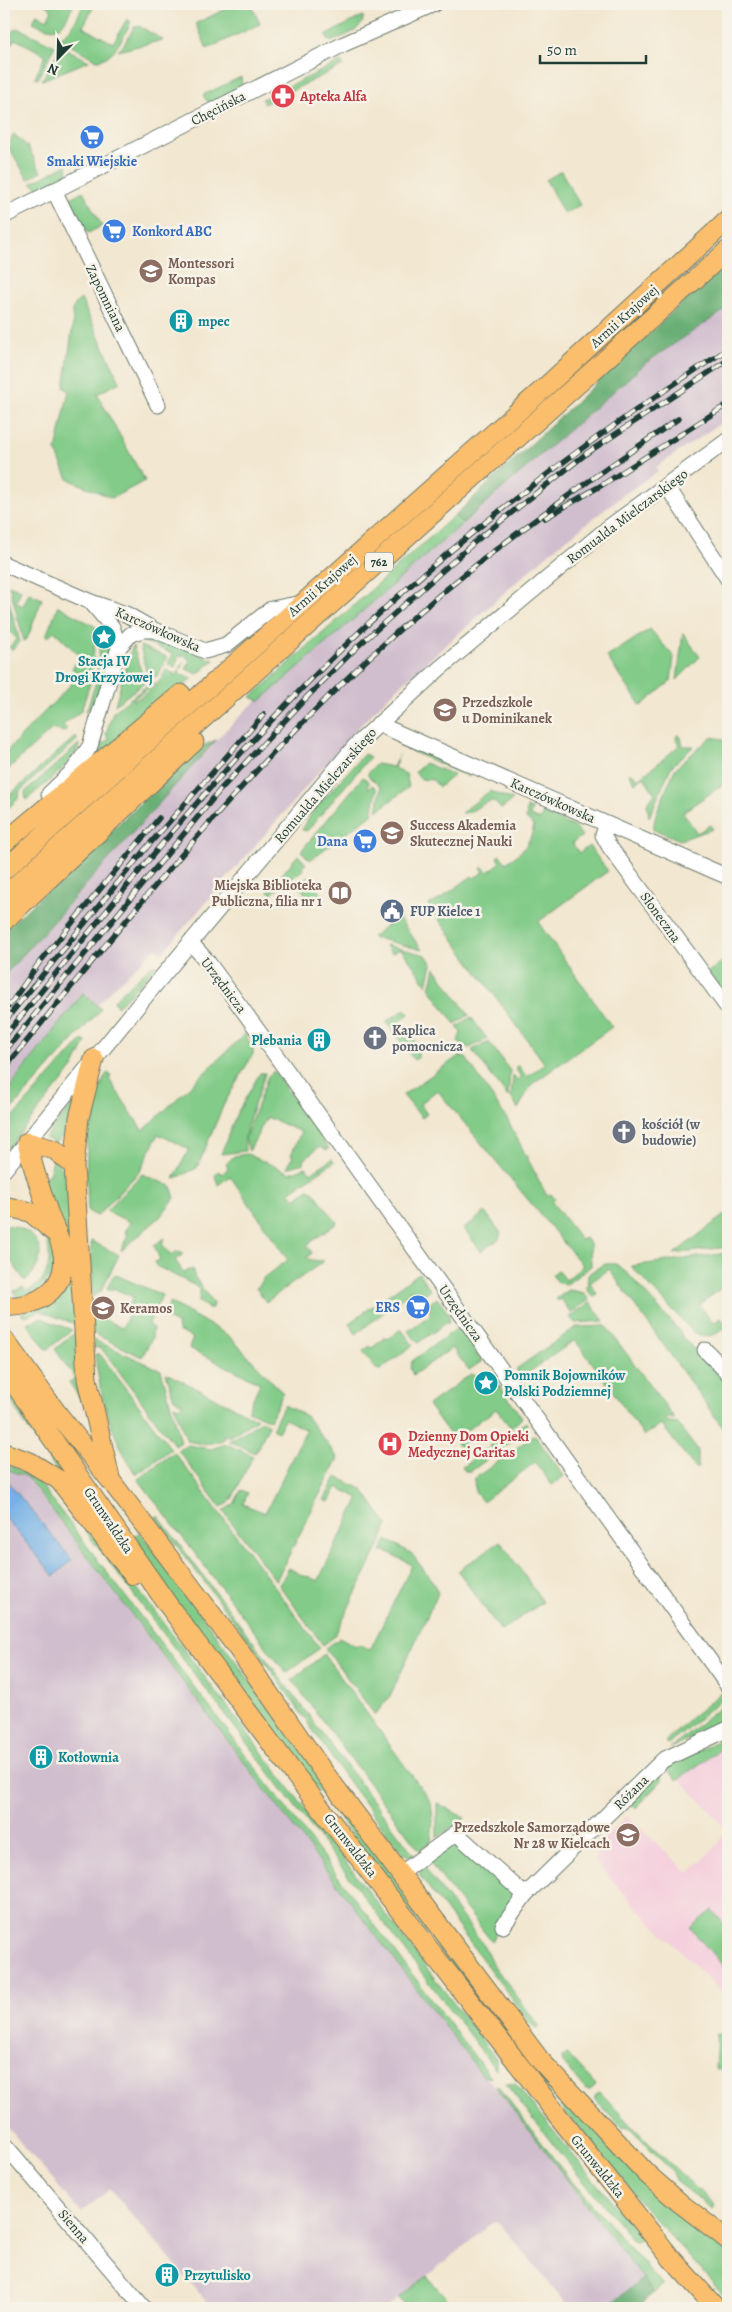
<svg xmlns="http://www.w3.org/2000/svg" width="732" height="2312" font-family="Alegreya,serif">
<style>
.built{fill:#f4cfdd}
.industrial{fill:#d0bdcd}
.green{fill:#82cb88;stroke:#50845e}
.forest{fill:#69af74;stroke:#447654}
.water{fill:#75b1e6;stroke:#4a778d}
.lines{fill:none;stroke-linecap:round;stroke-linejoin:round}
.minor-casing{stroke:#69786b;stroke-width:17}
.major-casing{stroke:#69786b;stroke-width:21}
.minor{stroke:#fff;stroke-width:15}
.major{stroke:#fabe6d;stroke-width:19}
.rail-casing{stroke:#1f3d34;stroke-width:5.5}
.rail{stroke:#f7f3e8;stroke-width:4;stroke-dasharray:11;stroke-linecap:butt}
.labels{text-anchor:middle;stroke-width:5;stroke-linejoin:round;paint-order:stroke}
.shield{fill:#f7f3e8;stroke:#60746a;stroke-width:1}
.shield-label{font-size:12px;font-weight:bold;fill:#1f3d34}
.health-label{font-size:14px;font-weight:bold;fill:#be3a42;stroke:#f7f3e8;text-anchor:start}
.street-label{font-size:14px;fill:#1f3d34;stroke:#f7f3e8}
.shop-label{font-size:14px;font-weight:bold;fill:#366cbe;stroke:#f7f3e8;text-anchor:end}
.education-label{font-size:14px;font-weight:bold;fill:#785e54;stroke:#f7f3e8;text-anchor:start}
.culture-label{font-size:14px;font-weight:bold;fill:#0d838f;stroke:#f7f3e8;text-anchor:start}
.service-label{font-size:14px;font-weight:bold;fill:#4e5e75;stroke:#f7f3e8;text-anchor:start}
.worship-label{font-size:14px;font-weight:bold;fill:#5b616d;stroke:#f7f3e8;text-anchor:start}
</style>
<rect width="100%" height="100%" fill="#f7f3e8"/>
<filter id="ink" filterUnits="userSpaceOnUse"><feTurbulence type="fractalNoise" baseFrequency=".02" numOctaves="2"/><feDisplacementMap in="SourceGraphic" scale="10" xChannelSelector="R" yChannelSelector="G"/><feConvolveMatrix kernelMatrix="1 2 1 2 8 2 1 2 1" color-interpolation-filters="sRGB"/></filter>
<filter id="wash" filterUnits="userSpaceOnUse"><feTurbulence type="fractalNoise" baseFrequency=".0096" numOctaves="4" result="noise"/><feDisplacementMap in="SourceGraphic" scale="20" xChannelSelector="R" yChannelSelector="G"/><feGaussianBlur stdDeviation="1.12" result="paint"/><feColorMatrix in="noise" values="0 0 0 0 0 0 0 0 0 0 0 0 0 0 0 0 0 1.4 0 .05"/><feComposite in="paint" operator="in"/></filter>
<g filter="url(#wash)">
<rect width="100%" height="100%" fill="#f2e7d0"/>
<!-- built -->
<path class="built" d="M728,1744V1998L640,1911L595,1861L600,1843L627,1816L687,1871H691L720,1842L726,1828L679,1778Z"/>
<!-- industrial -->
<path class="industrial" d="M728,308V418L656,467L658,471L622,496L549,553L391,694L352,734L162,953L156,948L110,991L4,1114V976L216,740L245,711L513,470L618,388L647,362Z
M4,1468L26,1477L483,2076L493,2084L642,2278L606,2308H570L499,2223L495,2221L387,2308H212L110,2189L81,2213L4,2123Z"/>
<!-- green -->
<path class="green" d="M44,4H74C62,27 60,36 33,22L37,14L47,20L52,10Z
M84,4H95L83,27L113,43L127,19L131,22C124,35 114,59 97,60L57,38C71,36 78,15 84,4Z
M237,4H251L260,24L207,49L196,23Z
M363,16C365,30 344,36 333,41H329L326,35Z
M139,26L163,40L118,51L123,46L134,27Z
M18,28L55,46L38,79L35,77L46,55L15,39L4,60C4,48 5,34 18,28Z
M61,46L89,61L42,80Z
M340,62L344,65L264,104L262,99Z
M241,77L242,86L211,102L207,101L203,95Z
M14,134L28,147L41,172L28,179L8,146Z
M67,165L68,174L46,186L37,187L31,183Z
M561,171L580,205L564,214L546,180Z
M83,191L102,226L88,233L70,198Z
M81,299L120,382L97,394L145,481L112,498L68,479L56,451L69,390L64,388L73,324L72,310L76,303Z
M454,516L463,523L260,701L251,697Z
M9,585L21,590L16,602L23,606L29,593L42,599L28,637L24,641Z
M7,594L20,642L12,650L9,647L17,639L4,626V595Z
M58,606L96,627L91,681L81,711L63,725L67,729L64,732L52,729L4,773V754L79,676L72,668L81,657L54,631L48,637L46,636Z
M650,629L674,657L671,681L641,706L607,657Z
M101,633L108,636C113,657 101,697 86,712L96,682Z
M683,633L700,657L677,680Z
M145,636L154,637L214,660L198,674L186,669L190,661L185,655L179,656L175,667L168,664L173,654L140,640L139,638Z
M133,646L143,677L148,680L115,705L129,655Z
M140,646L167,657L158,676L152,677L147,674Z
M184,661L178,673L192,679L88,764L95,747L98,748L109,739L106,734L113,712L152,682L155,683L133,699L134,701C148,692 160,685 166,670L177,675Z
M677,735L681,737L683,746H694L671,767L649,817L647,804L655,794L644,777L635,783L629,773H632L639,779L680,745L676,739Z
M76,736L77,740L20,791L19,798L4,812V800Z
M711,737L728,740V781L683,812L697,833L710,825L713,829L680,840L653,829L656,814L675,769Z
M401,743L470,773L469,777L400,746Z
M79,744C78,760 39,789 26,800L25,792Z
M364,754L370,757L307,831L302,830L313,811Z
M399,754L394,768L406,774L409,787L377,811L381,787L368,776V773L376,764L393,767Z
M425,763L454,775L439,787L433,780L420,779L415,772Z
M363,777L370,783L367,786L369,788L372,785L377,789L372,814L310,860L301,851Z
M490,791L513,800L501,809L494,801C481,801 474,814 461,813Z
M527,807L532,809L530,816L539,820L543,813L576,828L582,836L572,843L579,853L589,846L608,871L538,922L612,1027L532,1084L518,1109L511,1097L513,1075L518,1080L521,1077L515,1068L518,1065L527,1077L545,1064L428,905L437,901L472,876L474,878L484,872L481,868L483,867L488,872L500,863L497,857L500,855L506,863C521,853 530,845 534,826L526,819Z
M298,855L306,864L302,866L304,869L271,894L268,891Z
M309,876L321,893L312,905L302,889L295,885Z
M398,917L422,950L372,937Z
M385,945L426,955L432,964L427,985L402,950H398L392,953Z
M728,958V1000L708,972Z
M152,965L157,966L117,1007L114,1001L117,997Z
M435,968L469,1015L455,1024L430,989Z
M83,993L101,1009L4,1118V1095Z
M405,1009L409,1014L400,1021L418,1046V1058L414,1060L386,1022Z
M471,1017L487,1039L469,1048L458,1042L461,1032L457,1027Z
M245,1034L253,1049V1054L224,1104L197,1168L174,1179L189,1149L158,1134L140,1171L97,1216L88,1211C86,1162 83,1117 107,1073L111,1075L109,1079L143,1131Z
M82,1040L86,1042L73,1068L4,1153V1127Z
M489,1042L510,1071L508,1097L472,1050Z
M459,1056L466,1058L507,1119L547,1196L551,1194L555,1199L552,1202L581,1240L585,1238L590,1244L591,1266L567,1284L559,1283L552,1275L558,1270L566,1280L583,1266L437,1090L420,1104L427,1114L422,1118L403,1095Z
M274,1071L329,1149L327,1150L319,1147L303,1160L304,1163L287,1168L293,1156L291,1155L301,1132L267,1117L249,1151L245,1138L268,1076Z
M260,1073H265C259,1097 242,1127 245,1151L221,1154L236,1115Z
M76,1100L71,1133H66L55,1143L45,1138Z
M247,1154L290,1173L306,1167L311,1173L332,1159L334,1162L289,1192L295,1199L308,1189L314,1192L337,1223L307,1245L312,1253L307,1257L309,1260L324,1261L266,1302L256,1288L260,1285L264,1277L288,1260L230,1176L218,1185L215,1176L218,1171L222,1174L228,1168L226,1164L234,1156Z
M54,1157L68,1178L75,1324L41,1311L26,1316L21,1314L63,1289L41,1180L49,1174Z
M142,1174L171,1186L175,1198L160,1217L121,1251L128,1234L125,1232L130,1222L106,1211Z
M485,1212L501,1233L499,1239L481,1251L464,1229Z
M728,1212V1247L674,1254Z
M4,1225C38,1227 54,1257 25,1281L4,1251Z
M49,1234L56,1258L52,1275L40,1290L18,1298L14,1291L23,1287L26,1291C51,1282 52,1258 46,1236Z
M165,1238L162,1244L171,1255L178,1251L182,1252V1255L175,1260L183,1272L193,1269L194,1276L213,1303L212,1308H208L199,1302L200,1292L198,1287L156,1266L154,1262L160,1260L154,1245Z
M91,1241L119,1255L100,1293H97L93,1297Z
M728,1253V1283L699,1305L713,1323L721,1318L727,1326C717,1336 706,1339 693,1332L631,1266Z
M604,1264H616L629,1275L682,1334L681,1336L728,1383V1435L609,1269L590,1283L597,1294L593,1297L587,1289L588,1274Z
M419,1273L430,1290L417,1299L411,1291L356,1334L349,1323Z
M116,1275L162,1295L148,1325L153,1328L152,1338L142,1357L93,1333L92,1320L95,1315L122,1328L131,1310L128,1308L133,1297L113,1288L111,1291L107,1288L113,1276Z
M569,1290L584,1293L589,1300L571,1313L561,1299L558,1301L556,1299Z
M437,1298L449,1314V1321L418,1343L408,1331L430,1315V1303Z
M170,1302L229,1336L283,1393L270,1420L248,1410L260,1383L189,1348L193,1338L178,1331L177,1324L163,1317Z
M590,1302L604,1321L575,1323L570,1317Z
M41,1318L72,1330L47,1350L27,1323Z
M606,1326L675,1419L666,1418L665,1421L677,1423L698,1451V1468L696,1469L661,1424L644,1436C621,1404 599,1371 575,1340L522,1377L516,1369L576,1327Z
M401,1329L413,1345L380,1370L376,1369L363,1351L370,1346L372,1348L386,1337L388,1339Z
M456,1329H459L482,1361L469,1370L452,1348L413,1375L410,1368L412,1361Z
M76,1332L86,1407L69,1382L75,1378L55,1349Z
M94,1340L161,1370L181,1442L175,1446L102,1349L94,1347Z
M95,1354H100L171,1449L136,1475C112,1437 100,1398 95,1354Z
M166,1373L257,1419L229,1437L224,1434L223,1436L226,1438C212,1446 202,1444 187,1441L174,1405L179,1407L182,1403L174,1399Z
M471,1374L476,1376L486,1389L497,1382L522,1418L511,1428L496,1409L459,1436L465,1445L460,1448L428,1405Z
M4,1380L83,1494L77,1498C62,1476 4,1403 4,1380Z
M284,1405L306,1416L338,1458L276,1581L223,1511L234,1504L241,1490L248,1493L243,1504L265,1513L306,1430L285,1419L278,1432L272,1429Z
M262,1421L269,1425L255,1453L229,1441Z
M526,1422L528,1426L525,1431L495,1454L490,1446Z
M533,1436L536,1437L564,1476L552,1485L535,1462L483,1502L475,1492L474,1479Z
M226,1444L253,1456L232,1499L228,1504L220,1507L178,1450L188,1445L211,1449Z
M488,1449L492,1456L471,1471H465L462,1467Z
M174,1452L320,1648L286,1673L138,1479Z
M4,1464L28,1473L37,1480L491,2078L483,2076L27,1477L4,1468Z
M336,1477L362,1489L387,1524L383,1538L334,1637L323,1645L279,1585L289,1568L305,1577L307,1576L318,1581L359,1498L337,1487L329,1502L324,1500Z
M76,1515L114,1558L496,2059V2070L92,1540Z
M158,1516L415,1856H409L402,1853L348,1781L276,1677L155,1517Z
M140,1532L491,2007L698,2226L728,2249V2300L648,2211L539,2080L161,1583L130,1539Z
M387,1540L411,1553L433,1582L438,1593L390,1696L375,1715L325,1648L338,1640L339,1637L356,1646L358,1644L370,1650L412,1565L388,1552L381,1551Z
M500,1541L543,1602L501,1631L458,1571Z
M324,1654L431,1802L433,1820L431,1842L419,1850L292,1680Z
M721,1693L724,1698L668,1744L665,1742L689,1719Z
M725,1703L728,1704V1721L670,1748Z
M728,1735V1744L677,1780L674,1777L675,1775H672L667,1768Z
M659,1775L663,1779L636,1808L629,1803Z
M437,1803L465,1818L437,1838Z
M449,1843L464,1848L516,1895L503,1917L492,1942L426,1858Z
M421,1863L484,1946L492,1963L540,2027L536,2028L530,2023L420,1876L419,1869Z
M712,1910L728,1929V1964L724,1967L690,1928Z
M717,2034L728,2035V2068L715,2069Z
M567,2054L596,2085L590,2090H586L563,2063L562,2058Z
M505,2083L515,2084L643,2240L634,2241L563,2157Z
M498,2086L568,2177L663,2285L654,2293L496,2087Z
M600,2092L636,2131L714,2205L712,2209L675,2181L673,2172L629,2128L621,2127L595,2100V2096Z
M427,2276L455,2308H408L399,2298Z"/>
<!-- forest -->
<path class="forest" d="M728,260V308L647,362L463,523L454,516Z
M216,740L4,976V931L200,747Z
M643,2278L654,2293L637,2308H606Z"/>
<!-- water -->
<path class="water" d="M4,1477L72,1560L54,1576L4,1516Z"/>
</g>
<g filter="url(#ink)">
<g class="lines">
<defs>
<path id="minor" d="M54,190L158,405
M4,216L344,44L434,4
M666,485L728,579
M4,564L91,602L126,614L154,630L205,651L226,645L271,609L302,603
M91,602L112,627L119,647
M378,724L728,877
M49,794L73,771L90,746L119,647L131,634L143,630H154
M607,824L603,835L609,846L728,1008
M190,942L207,961L272,1050L728,1686
M4,1170L150,991L355,746L439,669L609,527L728,440
M705,1350L728,1373
M400,1874L456,1833L525,1895
M503,1926L525,1895L663,1760L728,1729
M4,2144L144,2308"/>
<path id="major" d="M4,843L181,694
M4,870L542,390L728,220
M4,896L728,250
M4,921L194,742
M94,1059L79,1118L74,1166L87,1379L110,1478
M4,1206L30,1212L54,1232
M4,1306C34,1309 68,1290 63,1254C61,1241 54,1227 49,1215C41,1190 32,1167 27,1142L55,1150L74,1166
M4,1339L57,1413L111,1481L238,1649L320,1767L540,2060L647,2174L680,2203L728,2240
M4,1369L168,1605L292,1771L559,2117L671,2258L716,2308
M4,1453L30,1462L59,1480L133,1575"/>
</defs>
<!-- minor casing -->
<use href="#minor" class="minor-casing"/>
<!-- major casing -->
<use href="#major" class="major-casing"/>
<!-- minor -->
<use href="#minor" class="minor"/>
<!-- major -->
<use href="#major" class="major"/>
<defs>
<path id="rail" d="M545,518L602,485L728,404
M9,1006L39,963L159,818
M4,1022L147,847L264,714
M4,1037C96,925 185,810 285,706C416,568 568,451 728,349
M4,1052L220,790L304,700L358,646L477,540L587,453L728,360
M4,1069C126,920 242,773 385,643C476,559 576,489 678,419"/>
</defs>
<!-- rail casing -->
<use href="#rail" class="rail-casing"/>
<!-- rail -->
<use href="#rail" class="rail"/>
</g>
</g>
<!-- icons -->
<defs>
<symbol id="pharmacy-disc" viewBox="-11 -11 22 22"><circle r="9.5" fill="#e0444e" stroke="#f7f3e8"/><path d="M-2-6h4v4h4v4h-4v4h-4v-4h-4v-4h4Z" fill="#fff"/></symbol>
<symbol id="supermarket-disc" viewBox="-11 -11 22 22"><circle r="9.5" fill="#3f7fe0" stroke="#f7f3e8"/><path d="M-6-5.5h2.5l.6 2H6L4.5 2H-2.5L-4.4-4H-6ZM-1.5 3.2a1.3 1.3 0 1 0 .1 0ZM3 3.2a1.3 1.3 0 1 0 .1 0Z" fill="#fff"/></symbol>
<symbol id="school-disc" viewBox="-11 -11 22 22"><circle r="9.5" fill="#8d6e63" stroke="#f7f3e8"/><path d="M0-5L7-2L0 1L-7-2ZM-4 1L0 2.5L4 1V4Q0 6-4 4Z" fill="#fff"/></symbol>
<symbol id="building-disc" viewBox="-11 -11 22 22"><circle r="9.5" fill="#0f9aa8" stroke="#f7f3e8"/><path d="M-4-6H4V6H1V3H-1V6H-4ZM-2.5-4.3h1.7v1.8h-1.7ZM.8-4.3h1.7v1.8H.8ZM-2.5-1h1.7V.8h-1.7ZM.8-1h1.7V.8H.8Z" fill="#fff"/></symbol>
<symbol id="sight-disc" viewBox="-11 -11 22 22"><circle r="9.5" fill="#0f9aa8" stroke="#f7f3e8"/><path d="M0-6L1.8-2.2L6-1.7L2.9 1.2L3.7 5.4L0 3.3L-3.7 5.4L-2.9 1.2L-6-1.7L-1.8-2.2Z" fill="#fff"/></symbol>
<symbol id="library-disc" viewBox="-11 -11 22 22"><circle r="9.5" fill="#8d6e63" stroke="#f7f3e8"/><path d="M-6-4Q-3-5.5-.7-3.5V5Q-3 3-6 4ZM6-4Q3-5.5 .7-3.5V5Q3 3 6 4Z" fill="#fff"/></symbol>
<symbol id="civic-disc" viewBox="-11 -11 22 22"><circle r="9.5" fill="#5c6f8a" stroke="#f7f3e8"/><path d="M-.6-6.5H3V-4.5H.6V-3L4-1V1h2V6H-6V1h2V-1L-.6-3ZM-1.2 2.5V6h2.4V2.5Z" fill="#fff"/></symbol>
<symbol id="church-disc" viewBox="-11 -11 22 22"><circle r="9.5" fill="#6b7280" stroke="#f7f3e8"/><path d="M-1.2-6h2.4v3.5h3.3v2.4h-3.3V6h-2.4V-.1h-3.3v-2.4h3.3Z" fill="#fff"/></symbol>
<symbol id="hospital-disc" viewBox="-11 -11 22 22"><circle r="9.5" fill="#e0444e" stroke="#f7f3e8"/><path d="M-5-5h3v3.5h4V-5h3V5h-3V1.5h-4V5h-3Z" fill="#fff"/></symbol>
</defs>
<g fill-rule="evenodd">
<use href="#pharmacy-disc" x="269" y="82" width="28" height="28"/>
<use href="#supermarket-disc" x="78" y="123" width="28" height="28"/>
<use href="#supermarket-disc" x="100" y="217" width="28" height="28"/>
<use href="#school-disc" x="137" y="257" width="28" height="28"/>
<use href="#building-disc" x="167" y="307" width="28" height="28"/>
<use href="#sight-disc" x="90" y="623" width="28" height="28"/>
<use href="#school-disc" x="431" y="696" width="28" height="28"/>
<use href="#school-disc" x="378" y="819" width="28" height="28"/>
<use href="#supermarket-disc" x="351" y="827" width="28" height="28"/>
<use href="#library-disc" x="326" y="879" width="28" height="28"/>
<use href="#civic-disc" x="378" y="897" width="28" height="28"/>
<use href="#church-disc" x="361" y="1024" width="28" height="28"/>
<use href="#building-disc" x="305" y="1026" width="28" height="28"/>
<use href="#church-disc" x="610" y="1118" width="28" height="28"/>
<use href="#supermarket-disc" x="404" y="1293" width="28" height="28"/>
<use href="#school-disc" x="89" y="1294" width="28" height="28"/>
<use href="#sight-disc" x="472" y="1369" width="28" height="28"/>
<use href="#hospital-disc" x="376" y="1430" width="28" height="28"/>
<use href="#building-disc" x="27" y="1743" width="28" height="28"/>
<use href="#school-disc" x="614" y="1821" width="28" height="28"/>
<use href="#building-disc" x="153" y="2261" width="28" height="28"/>
</g>
<g class="labels">
<!-- shield labels -->
<rect class="shield" x="365" y="552.5" width="28" height="19" rx="4"/>
<g class="shield-label">
<text x="379" y="566">762</text>
</g>
<!-- health labels -->
<g class="health-label">
<text x="300" y="101">Apteka Alfa</text>
<text x="408" y="1441">Dzienny Dom Opieki<tspan x="408" dy="16">Medycznej Caritas</tspan></text>
</g>
<!-- street labels -->
<g class="street-label">
<text transform="translate(218 108) rotate(-27)" y="5">Chęcińska</text>
<text transform="translate(106 298) rotate(64)" y="5">Zapomniana</text>
<text transform="translate(624 316) rotate(-42)" y="5">Armii Krajowej</text>
<text transform="translate(627 516) rotate(-37)" y="5">Romualda Mielczarskiego</text>
<text transform="translate(322 585) rotate(-41)" y="5">Armii Krajowej</text>
<text transform="translate(158 629) rotate(24)" y="5">Karczówkowska</text>
<text transform="translate(325 785) rotate(-49)" y="5">Romualda Mielczarskiego</text>
<text transform="translate(553 800) rotate(24)" y="5">Karczówkowska</text>
<text transform="translate(661 917) rotate(54)" y="5">Słoneczna</text>
<text transform="translate(224 985) rotate(53)" y="5">Urzędnicza</text>
<text transform="translate(461 1313) rotate(55)" y="5">Urzędnicza</text>
<text transform="translate(109 1520) rotate(56)" y="5">Grunwaldzka</text>
<text transform="translate(631 1792) rotate(-45)" y="5">Różana</text>
<text transform="translate(351 1845) rotate(52)" y="5">Grunwaldzka</text>
<text transform="translate(598 2166) rotate(51)" y="5">Grunwaldzka</text>
<text transform="translate(74 2226) rotate(50)" y="5">Sienna</text>
</g>
<!-- shop labels -->
<g class="shop-label">
<text x="92" y="166" text-anchor="middle">Smaki Wiejskie</text>
<text x="132" y="236" text-anchor="start">Konkord ABC</text>
<text x="348" y="846">Dana</text>
<text x="400" y="1312">ERS</text>
</g>
<!-- education labels -->
<g class="education-label">
<text x="168" y="268">Montessori<tspan x="168" dy="16">Kompas</tspan></text>
<text x="462" y="707">Przedszkole<tspan x="462" dy="16">u Dominikanek</tspan></text>
<text x="410" y="830">Success Akademia<tspan x="410" dy="16">Skutecznej Nauki</tspan></text>
<text x="322" y="890" text-anchor="end">Miejska Biblioteka<tspan x="322" dy="16">Publiczna, filia nr 1</tspan></text>
<text x="120" y="1313">Keramos</text>
<text x="610" y="1832" text-anchor="end">Przedszkole Samorządowe<tspan x="610" dy="16">Nr 28 w Kielcach</tspan></text>
</g>
<!-- culture labels -->
<g class="culture-label">
<text x="198" y="326">mpec</text>
<text x="104" y="666" text-anchor="middle">Stacja IV<tspan x="104" dy="16">Drogi Krzyżowej</tspan></text>
<text x="302" y="1045" text-anchor="end">Plebania</text>
<text x="504" y="1380">Pomnik Bojowników<tspan x="504" dy="16">Polski Podziemnej</tspan></text>
<text x="58" y="1762">Kotłownia</text>
<text x="184" y="2280">Przytulisko</text>
</g>
<!-- service labels -->
<g class="service-label">
<text x="410" y="916">FUP Kielce 1</text>
</g>
<!-- worship labels -->
<g class="worship-label">
<text x="392" y="1035">Kaplica<tspan x="392" dy="16">pomocnicza</tspan></text>
<text x="642" y="1129">kościół (w<tspan x="642" dy="16">budowie)</tspan></text>
</g>
</g>
<!-- margin -->
<rect width="732" height="2312" fill="none" stroke="#f7f3e8" stroke-width="20"/>
<!-- north arrow -->
<g transform="translate(58 58) rotate(203)" stroke="#f7f3e8" stroke-width="4" paint-order="stroke">
<path d="M0-4L9 19L0 12L-9 19Z" fill="#1f3d34"/>
<text y="-8" font-size="14" font-weight="bold" text-anchor="middle" fill="#1f3d34">N</text>
</g>
<!-- scale -->
<path d="M540 55v8h106v-8" fill="none" stroke="#1f3d34" stroke-width="2.5"/>
<text x="547" y="55" font-size="15" fill="#1f3d34" stroke="#f7f3e8" stroke-width="4" paint-order="stroke">50 m</text>
</svg>
